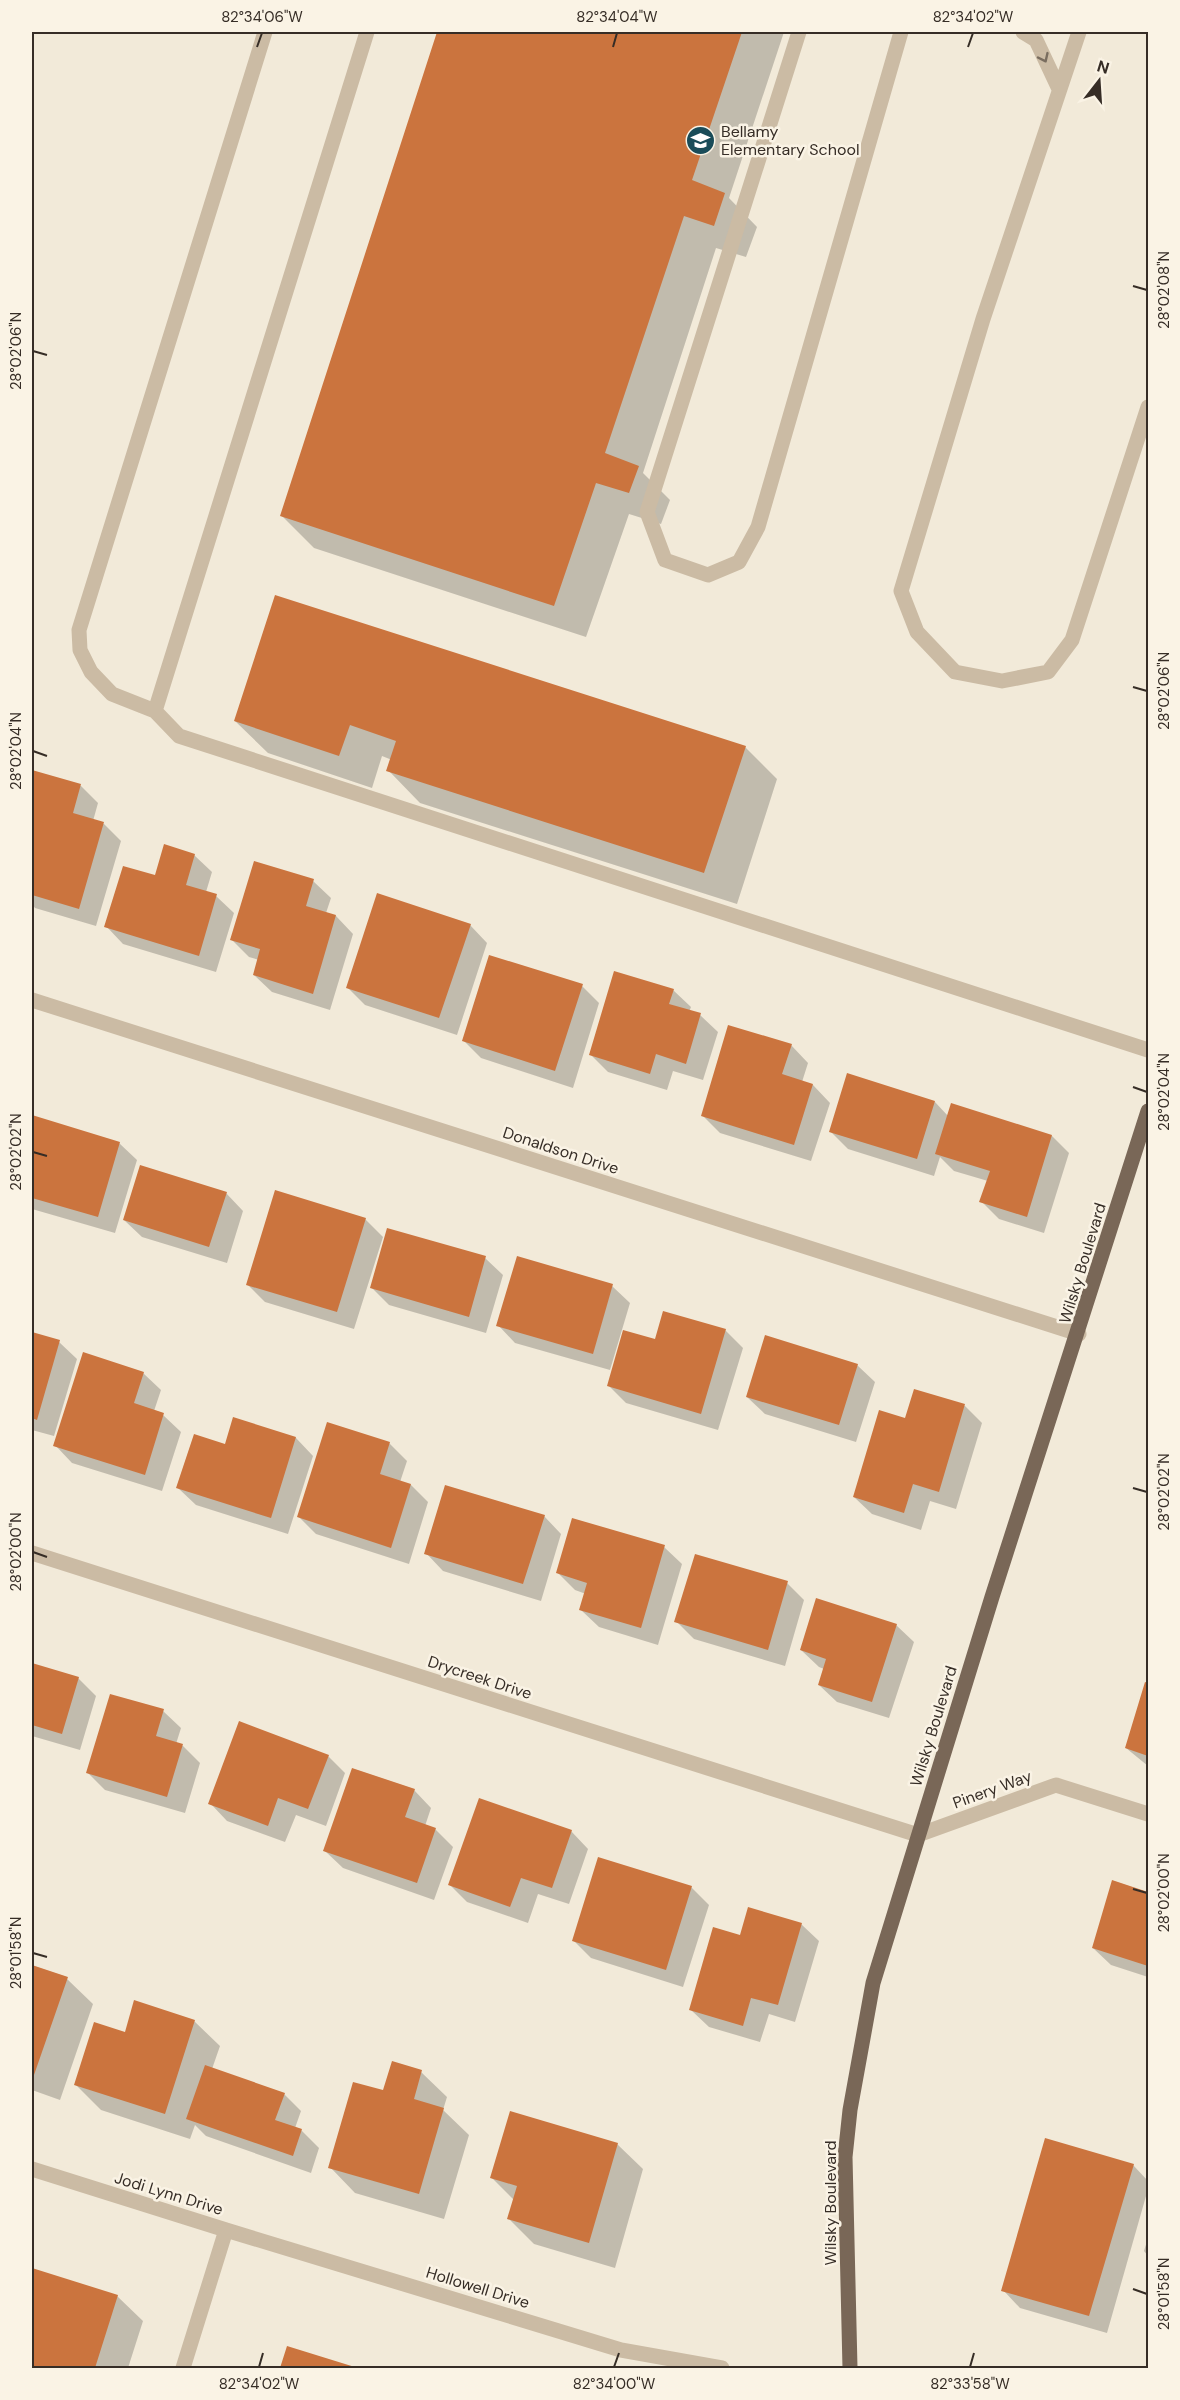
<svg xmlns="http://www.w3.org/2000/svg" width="1180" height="2400" font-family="'DM Sans',sans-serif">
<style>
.shadow{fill:#0003}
.building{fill:#cb743e}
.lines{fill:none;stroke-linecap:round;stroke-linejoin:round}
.minor{stroke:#cbbba4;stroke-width:15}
.major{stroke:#796757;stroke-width:15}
.oneway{stroke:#796d5f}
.ticks{fill:none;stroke:#362d26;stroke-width:2}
.labels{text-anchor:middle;stroke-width:5;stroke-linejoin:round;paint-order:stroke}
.poi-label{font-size:16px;fill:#362d26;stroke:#faf3e5;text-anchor:start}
.street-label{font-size:16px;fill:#362d26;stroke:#faf3e5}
.neatline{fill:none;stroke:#362d26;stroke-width:2}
.ticks-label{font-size:15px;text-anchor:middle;fill:#362d26}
</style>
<rect width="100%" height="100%" fill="#f2ead9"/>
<!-- shadow -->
<path class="shadow" d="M438,32H784L729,198L757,227L746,257L716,248L643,473L670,500L661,524L629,514L586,637L314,548L282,516Z
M276,597L745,747L777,779L737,904L420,803L388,770L392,760L382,756L372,788L268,753L235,721Z
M32,771L81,786L98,803L93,821L104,824L121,841L96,926L35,908L32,904Z
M194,855L212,872L206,892L216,896L234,913L216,972L123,944L106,926L156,877Z
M313,881L331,898L326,913L336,916L353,934L330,1010L272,992L254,975L259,960L249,957L231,939Z
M470,925L487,943L457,1035L365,1005L347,987Z
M582,986L599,1003L573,1088L481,1058L464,1041Z
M673,990L691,1007L689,1012L700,1015L718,1032L703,1080L673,1071L667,1090L608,1072L590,1054Z
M791,1045L808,1063L802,1082L813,1085L830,1103L811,1161L720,1133L702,1115Z
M935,1102L948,1116L1052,1136L1069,1153L1044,1233L999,1219L981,1201L988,1181L954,1171L940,1157L934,1176L848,1149L830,1131Z
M32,1117L119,1143L137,1160L115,1233L32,1209Z
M226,1193L243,1211L227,1263L142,1237L124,1220Z
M365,1219L383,1237L354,1329L265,1302L248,1285Z
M485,1258L503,1275L486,1333L389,1305L371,1287Z
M612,1286L630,1303L610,1370L515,1343L498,1325Z
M725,1330L743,1348L718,1430L626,1403L609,1386Z
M32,1334L59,1342L77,1359L54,1436L32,1430Z
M857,1365L875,1382L856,1442L765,1414L747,1397Z
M143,1373L161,1390L154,1411L163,1415L181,1432L162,1491L72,1463L55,1445Z
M915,1390L965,1406L982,1423L956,1509L930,1501L921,1530L872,1514L854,1497L906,1420Z
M234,1419L296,1438L313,1456L288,1534L196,1505L178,1488L226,1446Z
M389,1443L407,1461L400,1482L411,1485L428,1502L409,1564L316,1534L299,1517Z
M544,1516L561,1534L541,1601L443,1571L426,1553Z
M664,1547L682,1564L658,1645L599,1627L581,1610L586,1594L575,1590L558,1573Z
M787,1583L804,1600L785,1666L694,1639L676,1621Z
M896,1625L914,1642L889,1718L837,1702L819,1685L824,1669L819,1667L801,1650Z
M32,1664L78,1678L96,1696L80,1750L32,1736Z
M1146,1684L1148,1685V1766L1126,1748Z
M163,1711L181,1728L176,1744L183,1746L200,1763L185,1813L105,1790L87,1772Z
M328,1756L345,1773L326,1826L296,1815L285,1842L227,1821L210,1803Z
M414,1790L431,1808L425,1826L435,1829L453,1847L434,1900L343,1868L325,1851Z
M571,1831L588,1849L569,1904L538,1894L528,1923L467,1902L450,1885Z
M1113,1882L1148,1893V1977L1111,1965L1093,1948Z
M691,1887L709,1905L683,1987L591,1958L573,1940Z
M801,1924L819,1941L795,2022L769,2014L760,2042L709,2027L691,2010L741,1936Z
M32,1966L67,1979L93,2004L60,2100L32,2090Z
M194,2021L220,2046L212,2069L284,2094L301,2111L295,2128L301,2130L319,2148L311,2173L206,2136L195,2125L190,2139L101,2110L76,2085L126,2034Z
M421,2072L447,2097L443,2110L469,2135L444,2219L355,2193L330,2167L384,2092Z
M617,2144L643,2169L615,2268L534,2244L509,2219L514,2200L491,2177Z
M1133,2165L1148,2181V2189L1107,2333L1020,2308L1003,2290Z
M1148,2238V2256L1144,2251Z
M32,2269L117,2296L143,2321L128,2368H32Z
M288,2348L355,2368H282Z"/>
<!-- building -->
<path class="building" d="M437,32H742L692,180L725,193L714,226L684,216L605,453L639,466L629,493L596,483L554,606L280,516Z
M275,595L746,746L704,873L386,771L396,741L350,725L339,756L234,721Z
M32,770L81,784L73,813L104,822L79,909L32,895Z
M164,844L195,854L186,885L217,894L199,956L104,927L123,866L155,875Z
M254,861L314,879L306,906L336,915L313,994L253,975L260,949L230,940Z
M377,893L471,924L439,1018L346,988Z
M489,955L583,984L555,1071L462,1041Z
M614,971L674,989L669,1004L701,1013L686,1064L656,1054L650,1074L589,1055Z
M728,1025L792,1044L782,1074L813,1084L794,1145L701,1116Z
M847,1073L935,1101L917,1159L829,1132Z
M951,1103L1052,1135L1027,1217L979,1202L990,1171L935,1154Z
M32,1115L120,1142L98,1217L32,1198Z
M140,1165L227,1192L209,1247L123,1220Z
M275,1190L366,1218L337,1312L246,1285Z
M387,1228L486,1256L469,1317L370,1288Z
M517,1256L613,1284L593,1354L496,1326Z
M663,1311L726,1329L701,1414L607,1386L623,1330L655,1339Z
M32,1332L60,1340L37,1420L32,1418Z
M765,1335L858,1364L839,1425L746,1397Z
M83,1352L144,1372L134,1403L164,1413L145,1475L53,1446Z
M914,1389L965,1404L939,1492L913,1484L904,1513L853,1497L879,1410L905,1418Z
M233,1417L296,1437L271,1518L176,1488L194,1434L225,1444Z
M327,1422L390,1442L380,1474L411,1484L391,1548L297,1517Z
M445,1485L545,1515L523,1584L424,1554Z
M572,1518L665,1545L641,1628L579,1610L587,1583L556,1573Z
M695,1554L788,1581L768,1650L674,1622Z
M816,1598L897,1624L872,1702L818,1685L826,1659L800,1650Z
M32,1663L79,1677L62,1734L32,1725Z
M1145,1682L1148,1683V1756L1125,1748Z
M110,1694L164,1709L156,1736L183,1744L167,1797L86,1773Z
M239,1721L329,1755L308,1809L278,1798L268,1826L208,1804Z
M352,1768L415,1789L405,1817L436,1828L417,1883L323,1851Z
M479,1798L572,1830L552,1888L521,1878L510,1907L448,1885Z
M598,1857L692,1886L666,1970L572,1941Z
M1112,1880L1148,1892V1966L1092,1948Z
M748,1907L802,1923L778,2005L751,1998L743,2026L689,2010L713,1927L740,1935Z
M32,1965L68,1977L34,2075L32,2074Z
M134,2000L195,2020L165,2114L74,2085L94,2022L125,2032Z
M392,2061L422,2070L414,2099L444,2108L419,2194L328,2168L353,2082L383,2090Z
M205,2065L285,2093L275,2120L302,2129L293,2156L186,2119Z
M510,2111L618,2143L589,2243L507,2219L517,2186L490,2178Z
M1045,2138L1134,2164L1089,2316L1001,2291Z
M32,2268L118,2295L95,2368H32Z
M287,2346L358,2368H280Z"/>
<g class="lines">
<!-- minor -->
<path class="minor" d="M265,32L79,630L80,650L91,672L112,694L155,711L179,736L1148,1050
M799,32L647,512L665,560L708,575L739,562L758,527L901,32
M1023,32L1036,40L1059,89
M1079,32L983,319L901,591L917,632L955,672L1002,681L1048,672L1072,640L1148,407
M155,711L367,32
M32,1000L1079,1334
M32,1553L918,1835L1056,1785L1148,1814
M32,2169L226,2230L183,2368
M226,2230L621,2350L722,2368"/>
<!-- major -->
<path class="major" d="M850,2368L845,2157L850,2110L873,1983L992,1597L1148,1111"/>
</g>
<!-- one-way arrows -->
<defs><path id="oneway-chevron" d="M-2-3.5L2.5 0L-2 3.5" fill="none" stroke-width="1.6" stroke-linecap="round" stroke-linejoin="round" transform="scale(1.5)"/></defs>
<use class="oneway" href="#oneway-chevron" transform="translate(1044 58) rotate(65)"/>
<!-- ticks -->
<path class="ticks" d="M257,47L262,33M613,47L617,33M968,47L973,33M1133,286L1147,290M33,351L47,355M1133,687L1147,691M33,751L47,756M1133,1087L1147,1092M33,1152L47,1156M1133,1488L1147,1492M33,1552L47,1557M1133,1889L1147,1893M33,1953L47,1957M1133,2289L1147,2294M259,2367L263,2353M614,2367L619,2353M970,2367L974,2353"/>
<!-- icons -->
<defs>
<symbol id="school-disc" viewBox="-11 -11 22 22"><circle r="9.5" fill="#1a4c59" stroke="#faf3e5"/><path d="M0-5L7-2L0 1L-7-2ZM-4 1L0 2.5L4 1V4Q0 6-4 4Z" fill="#fff"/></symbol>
</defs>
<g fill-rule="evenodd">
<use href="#school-disc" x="684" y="124" width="33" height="33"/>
</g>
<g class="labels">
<!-- poi labels -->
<g class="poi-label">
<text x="721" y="137">Bellamy<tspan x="721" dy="18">Elementary School</tspan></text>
</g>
<!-- street labels -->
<g class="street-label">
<text transform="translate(561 1150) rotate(18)" y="6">Donaldson Drive</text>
<text transform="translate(1082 1263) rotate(-73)" y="6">Wilsky Boulevard</text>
<text transform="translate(480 1677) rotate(18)" y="6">Drycreek Drive</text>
<text transform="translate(933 1726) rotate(-73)" y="6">Wilsky Boulevard</text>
<text transform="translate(992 1789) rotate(-20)" y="6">Pinery Way</text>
<text transform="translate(169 2193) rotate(17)" y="6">Jodi Lynn Drive</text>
<text transform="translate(830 2203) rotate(-90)" y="6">Wilsky Boulevard</text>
<text transform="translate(478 2287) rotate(17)" y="6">Hollowell Drive</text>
</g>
</g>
<!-- border -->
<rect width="1180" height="2400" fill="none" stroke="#faf3e5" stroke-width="66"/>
<!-- north arrow -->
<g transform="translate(1099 81) rotate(17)" stroke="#faf3e5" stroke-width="4.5" paint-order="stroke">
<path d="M0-4.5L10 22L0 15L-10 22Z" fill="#362d26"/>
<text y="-9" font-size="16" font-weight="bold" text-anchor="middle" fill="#362d26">N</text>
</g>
<rect x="33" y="33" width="1114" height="2334" class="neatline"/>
<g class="ticks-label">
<text x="262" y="22">82°34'06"W</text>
<text x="617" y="22">82°34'04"W</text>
<text x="973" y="22">82°34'02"W</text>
<text transform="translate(1164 290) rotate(-90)" y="5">28°02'08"N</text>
<text transform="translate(16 351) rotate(-90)" y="5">28°02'06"N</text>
<text transform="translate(1164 691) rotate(-90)" y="5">28°02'06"N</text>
<text transform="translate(16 751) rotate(-90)" y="5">28°02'04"N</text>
<text transform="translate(1164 1092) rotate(-90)" y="5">28°02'04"N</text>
<text transform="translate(16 1152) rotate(-90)" y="5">28°02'02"N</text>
<text transform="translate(1164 1492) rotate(-90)" y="5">28°02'02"N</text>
<text transform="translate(16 1552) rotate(-90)" y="5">28°02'00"N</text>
<text transform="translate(1164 1893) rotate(-90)" y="5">28°02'00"N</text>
<text transform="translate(16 1953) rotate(-90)" y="5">28°01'58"N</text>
<text transform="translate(1164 2294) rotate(-90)" y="5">28°01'58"N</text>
<text x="259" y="2389">82°34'02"W</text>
<text x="614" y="2389">82°34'00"W</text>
<text x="970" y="2389">82°33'58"W</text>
</g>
</svg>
